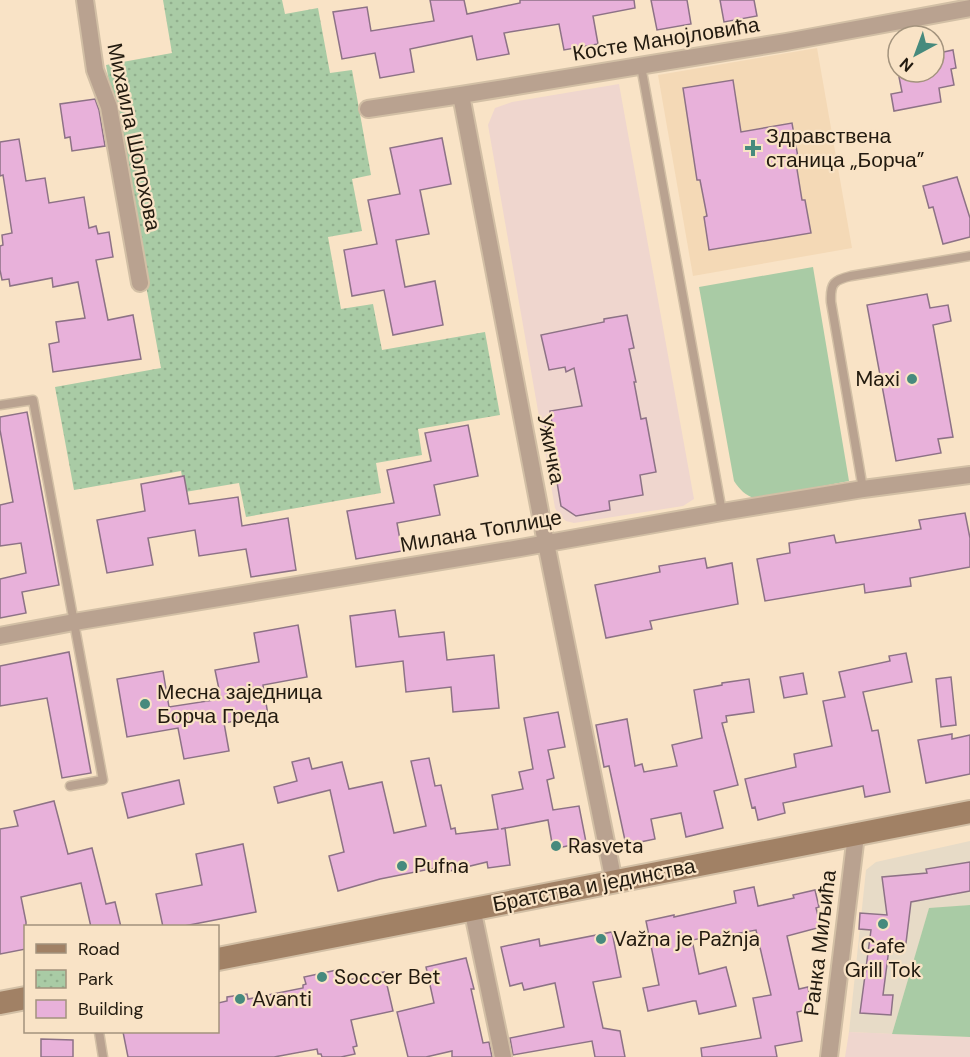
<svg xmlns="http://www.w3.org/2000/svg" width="970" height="1057" font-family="'DM Sans',sans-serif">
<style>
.commercial{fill:#e7dbc7}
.education{fill:#efd6ce}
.built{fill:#f4d9b6}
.grass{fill:#a9cba5}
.park{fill:url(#park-dots)}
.building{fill:#e8b1da;stroke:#8d7286;stroke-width:1.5}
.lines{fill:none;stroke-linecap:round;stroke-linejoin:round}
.lane-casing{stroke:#d2bfa5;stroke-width:11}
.street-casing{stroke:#d2bfa5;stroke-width:20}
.secondary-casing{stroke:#d2bfa5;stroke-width:26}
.lane{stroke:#b9a290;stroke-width:8}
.street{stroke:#b9a290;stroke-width:16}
.secondary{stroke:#a18165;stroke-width:22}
.poi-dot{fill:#478a7d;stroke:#f9e3c6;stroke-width:2}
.labels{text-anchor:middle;stroke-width:4.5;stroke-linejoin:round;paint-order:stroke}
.street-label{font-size:21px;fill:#221a0f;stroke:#f9e3c6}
.poi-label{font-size:21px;fill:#221a0f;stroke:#f9e3c6;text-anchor:start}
</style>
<defs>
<pattern id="park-dots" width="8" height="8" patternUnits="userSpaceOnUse" patternTransform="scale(1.5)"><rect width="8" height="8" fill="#a9cba5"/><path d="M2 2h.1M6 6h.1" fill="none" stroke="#91ae8d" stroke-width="1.8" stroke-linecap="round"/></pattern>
</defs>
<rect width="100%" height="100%" fill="#f9e3c6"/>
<!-- commercial -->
<path class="commercial" d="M970,841V905L929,909L892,1034L849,1032L866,870L876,862Z"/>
<!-- education -->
<path class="education" d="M619,84L694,499L683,506L574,523L566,521L559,515L555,508L488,125L495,108L512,102Z
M849,1032L970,1037V1057H845Z"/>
<!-- built -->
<path class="built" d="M817,48L852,248L693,276L658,75Z"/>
<!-- grass -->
<path class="grass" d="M813,267L849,481L756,499C745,495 740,490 734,481L699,287Z
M970,905V1037L892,1034L929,908Z"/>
<!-- park -->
<path class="park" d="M163,0H282L285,14L318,8L330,73L352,70L371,175L352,179L362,231L328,237L341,309L373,304L382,350L485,332L500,415L418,429L422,455L376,463L381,493L246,517L239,483L185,492L181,471L74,490L55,387L161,368L106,65L172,53Z"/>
<!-- building -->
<path class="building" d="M430,0H464L467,14L520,3V0H634L635,8L593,16L598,44L564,50L559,24L504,33L509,54L477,60L472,36L410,49L414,72L380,78L375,53L342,59L333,12L367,7L371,31L434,21Z
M651,0H687L691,24L657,30Z
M720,0H754L757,16L724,22Z
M953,50L956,68L951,69L954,85L939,88L941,102L894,111L891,94L902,92L899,77L908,75L907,72H934V54Z
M733,80L741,132L792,123L799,163H796L802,200H805L811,233L709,250L704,217L707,216L700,180H697L683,88Z
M95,99L99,110L105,146L72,151L70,137L65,138L60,104Z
M442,138L451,184L420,190L429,234L396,240L405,287L435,281L443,325L393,335L384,290L352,296L344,250L377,244L368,200L400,194L390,148Z
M19,139L26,181L45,178L49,203L84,197L89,228L96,226L98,234L109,232L113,257L96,260L108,320L133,315L141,359L53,372L49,344L59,342L56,322L85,318L78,282L53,287L52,278L10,286L9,279L2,280L0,270V246L3,245L2,235L12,233L3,175L0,176V142Z
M957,177L970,218V237L943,244L933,207L929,208L923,186Z
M927,294L930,308L948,305L951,321L933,325L953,437L938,439L941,453L896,461L867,305Z
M627,315L634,348L629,349L636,382H634L641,419L646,418L656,472L640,475L643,495L609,501L610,510L576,516L561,506L551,446H549L545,424L552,423L550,411L582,406L574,368L566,372L565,367L549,370L541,335L604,322V319Z
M27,412L59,585L22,592L26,613L0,618V579L26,573L21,543L0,546V505L13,502L0,430V417Z
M468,425L478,476L434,485L440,515L397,523L402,551L356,559L347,511L394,503L387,470L431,461L425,433Z
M184,476L189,504L238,497L242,526L288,518L296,570L251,577L246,549L199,556L195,530L148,538L153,565L107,573L97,520L145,511L141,484Z
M965,513L970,538V567L910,578L911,586L865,593L864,584L765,601L757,559L790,553L789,543L834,535L836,543L921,529L919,520Z
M705,558L707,568L732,563L738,604L650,621L652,629L606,638L595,585L660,572L659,566Z
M395,610L399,637L444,632L447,660L494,655L499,708L453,712L451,687L406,692L403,661L356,667L350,616Z
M298,625L307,677L263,685L268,715L224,723L229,751L184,759L178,728L127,737L117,679L163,671L169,707L221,699L215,670L259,662L254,633Z
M69,652L91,773L62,778L47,698L0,706V666Z
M906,653L912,682L863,692L872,731L878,730L890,792L865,797L863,786L783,803L785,813L758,820L755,807L752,808L745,779L796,767L794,754L832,746L823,701L845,697L839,672L890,661L889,656Z
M803,673L807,694L784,698L780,677Z
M951,677L956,725L941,727L936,679Z
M749,679L754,712L726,716L727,722L722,723L738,785L714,791L723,828L686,837L681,813L651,819L655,839L626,845L609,766L604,767L596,725L627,719L635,766L642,764L644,772L677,766L672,745L702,738L694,690L722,685V683Z
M558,712L565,747L548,750L554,778L547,780L553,810L579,806L586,842L553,849L548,820L501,829L505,828L510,865L488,868L487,862L437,874L435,868L380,879L338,891L329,856L344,852L330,790L278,803L274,787L297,781L292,762L309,758L312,769L342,762L349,789L382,782L394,833L426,826L411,761L429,758L435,786L441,785L451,829L455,828L456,834L498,829L492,795L523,789L519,772L533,769L524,718Z
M952,734V739L970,735V774L926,783L918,740Z
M179,780L184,804L128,818L122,793Z
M54,801L68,854L92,848L106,904L115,902L121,927H91L81,883L21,897L26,922V949L0,954V829L18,826L14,811Z
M243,844L256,912L179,927H163L156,894L202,885L196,854Z
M970,862V891L911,902L906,943L890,941L883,995H893L891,1015L860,1013L871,930L859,929L860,913L887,915L882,877L927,873L926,869Z
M754,887L758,906L794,898L793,895L815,890L819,907L816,908L821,927L787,936L799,989L808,987L812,1009L797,1012L802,1041L775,1046L777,1057H702L701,1048L761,1038L753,998L771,995L756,930L729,935L728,933L692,940L699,974L726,967L736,1006L699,1014L696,1001H693L648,1011L643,988L659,985L646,921L674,915V917L736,903L734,891Z
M612,932L621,977L593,982L603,1028L620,1031L625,1057H595L592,1041L513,1055L510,1038L564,1027L555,983L524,990L522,983L510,986L501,947L539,939L540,946Z
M466,958L474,989H471L483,1043L489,1042L492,1057H452V1051L426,1057H408L397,1012L434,1003L426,967Z
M337,970L338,977H342L343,981L384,972L393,1011L351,1020L357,1046L353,1047L355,1054L341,1057H322L321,1054H318L317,1049L274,1057H128L123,1032H218V1003L227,1001V997L247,994L248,999L303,988V985L306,984L304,977Z
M41,1039L73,1040V1057H41Z"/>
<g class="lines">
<defs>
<path id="lane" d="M641,66L722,512
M0,405L33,400L103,780L70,786
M863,489L831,302C830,283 834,280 851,276L970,256
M99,1032L103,1057"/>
<path id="street" d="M85,0L95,70L109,107L140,283
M461,95L546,543L614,882
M368,109L461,95L786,42L970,8
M0,636L74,622L520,548L722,512L863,489L970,475
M472,908L503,1057
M829,1057L856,835"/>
<path id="secondary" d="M218,959L970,812
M0,1003L26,998"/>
</defs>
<!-- lane casing -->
<use href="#lane" class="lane-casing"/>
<!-- street casing -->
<use href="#street" class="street-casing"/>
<!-- secondary casing -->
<use href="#secondary" class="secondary-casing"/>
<!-- lane -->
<use href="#lane" class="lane"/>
<!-- street -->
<use href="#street" class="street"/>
<!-- secondary -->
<use href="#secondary" class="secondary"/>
</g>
<!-- markers -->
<g class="poi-dot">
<path d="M750 139h6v6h6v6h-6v6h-6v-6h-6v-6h6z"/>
<circle cx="912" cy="379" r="6"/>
<circle cx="145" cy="704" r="6"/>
<circle cx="556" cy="846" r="6"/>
<circle cx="402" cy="866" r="6"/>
<circle cx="883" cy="924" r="6"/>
<circle cx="601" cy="939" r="6"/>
<circle cx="322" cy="977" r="6"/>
<circle cx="240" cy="999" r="6"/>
</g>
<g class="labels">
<!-- street labels -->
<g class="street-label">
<text transform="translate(666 39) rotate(-9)" y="7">Косте Манојловића</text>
<text transform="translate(134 137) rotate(78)" y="7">Михаила Шолохова</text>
<text transform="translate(551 449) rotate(79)" y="7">Ужичка</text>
<text transform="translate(481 531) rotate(-10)" y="7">Милана Топлице</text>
<text transform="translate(594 885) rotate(-11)" y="7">Братства и јединства</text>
<text transform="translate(820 943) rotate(-83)" y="7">Ранка Миљића</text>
</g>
<!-- poi labels -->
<g class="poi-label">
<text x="766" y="143">Здравствена<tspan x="766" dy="24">станица „Борча”</tspan></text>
<text x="900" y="386" text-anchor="end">Maxi</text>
<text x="157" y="699">Месна заједница<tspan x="157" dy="24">Борча Греда</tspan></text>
<text x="568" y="853">Rasveta</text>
<text x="414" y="873">Pufna</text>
<text x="613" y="946">Važna je Pažnja</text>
<text x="883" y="953" text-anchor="middle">Cafe<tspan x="883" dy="24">Grill Tok</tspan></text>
<text x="334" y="984">Soccer Bet</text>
<text x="252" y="1006">Avanti</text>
</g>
</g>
<!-- legend -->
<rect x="24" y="925" width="195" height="108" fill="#f9e3c6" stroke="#a3937d" stroke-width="1.5"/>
<rect x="36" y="944" width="30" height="9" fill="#a18165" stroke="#a3937d" stroke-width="1.5"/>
<text x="78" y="955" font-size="18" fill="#221a0f">Road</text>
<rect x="36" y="970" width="30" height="18" fill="url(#park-dots)" stroke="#a3937d" stroke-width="1.5"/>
<text x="78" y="985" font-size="18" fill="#221a0f">Park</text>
<rect x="36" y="1000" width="30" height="18" fill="#e8b1da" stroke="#a3937d" stroke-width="1.5"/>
<text x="78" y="1015" font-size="18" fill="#221a0f">Building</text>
<!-- north arrow -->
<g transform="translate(916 54) rotate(221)"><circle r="28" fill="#f9e3c6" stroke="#a3937d" stroke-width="1.5"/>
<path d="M0-4.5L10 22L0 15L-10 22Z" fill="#478a7d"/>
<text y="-9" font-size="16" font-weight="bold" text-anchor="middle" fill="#221a0f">N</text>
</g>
</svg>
